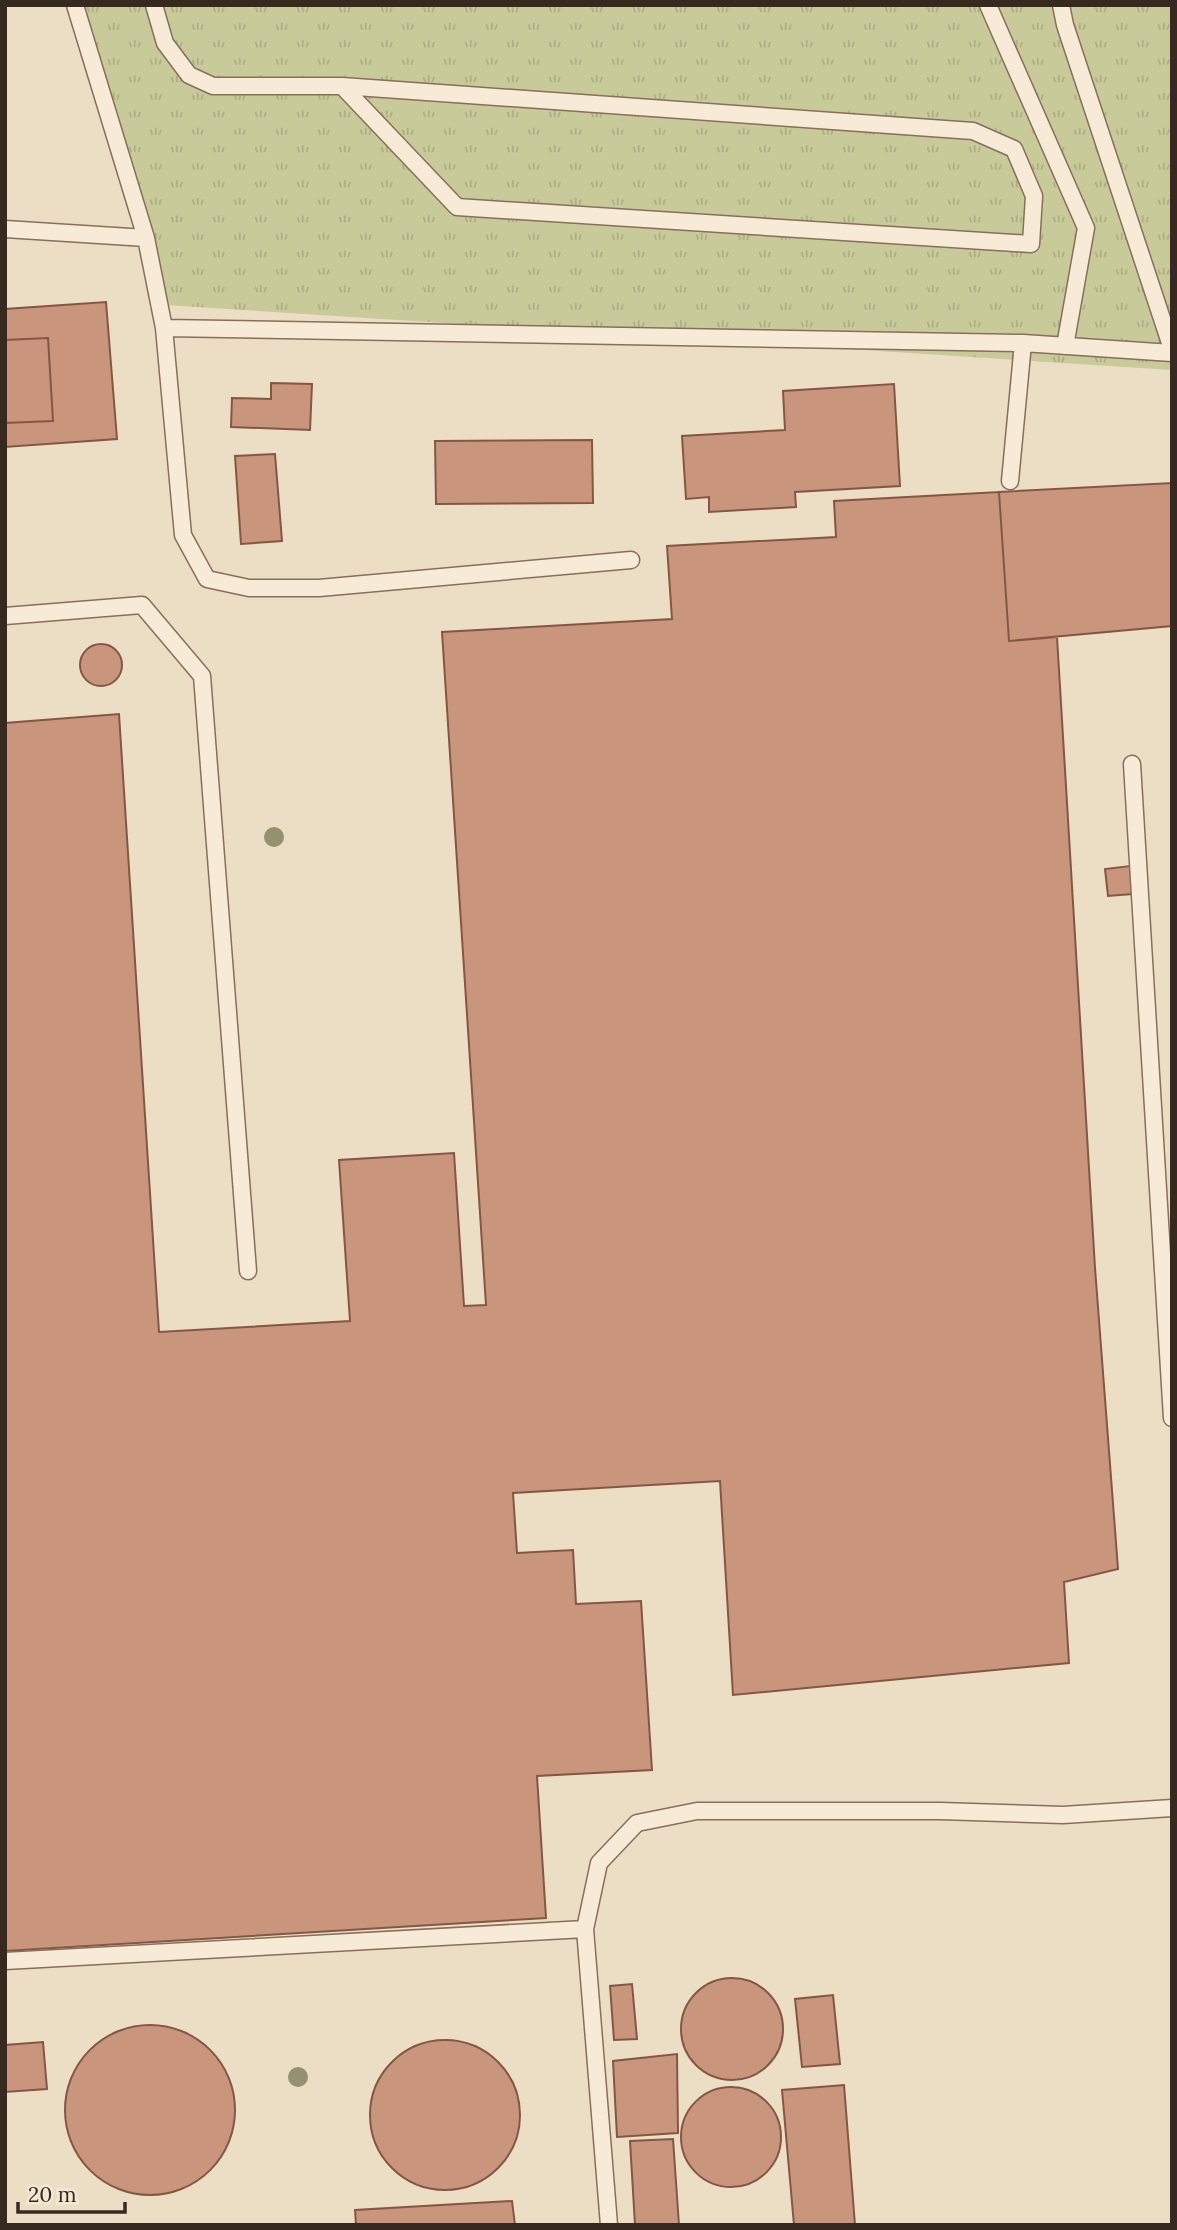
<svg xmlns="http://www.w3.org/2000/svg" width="1177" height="2230" font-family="Lora,serif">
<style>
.park{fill:url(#park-tufts)}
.building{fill:#c9957d;stroke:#855743;stroke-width:2}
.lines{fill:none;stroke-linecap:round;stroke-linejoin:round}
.service-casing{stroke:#876f5c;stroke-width:19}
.service{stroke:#f7ebd8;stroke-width:16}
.tree{fill:#94916e}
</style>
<defs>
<pattern id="park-tufts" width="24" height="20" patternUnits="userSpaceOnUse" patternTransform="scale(1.75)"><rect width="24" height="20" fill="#c9ca99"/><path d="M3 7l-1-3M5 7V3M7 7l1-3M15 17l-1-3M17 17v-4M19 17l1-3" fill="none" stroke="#adae83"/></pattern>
</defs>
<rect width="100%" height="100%" fill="#ecddc5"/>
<!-- park -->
<path class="park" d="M65,5H1172V370L165,305Z"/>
<!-- building -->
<path class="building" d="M106,302L117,439L5,447V423L53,421L48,338L5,340V309Z
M48,338L53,421L5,423V340Z
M271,383L312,384L310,430L231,427L232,398L271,399Z
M894,384L900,486L795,492L796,507L709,512V497L686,499L682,436L785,430L783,391Z
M592,440L593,503L436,504L435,441Z
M275,454L282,541L241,544L235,456Z
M1172,483V626L1009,641L999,492Z
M999,492L1009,641L1057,637L1095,1268L1118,1569L1064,1582L1069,1663L733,1695L720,1481L513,1493L517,1553L573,1550L576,1604L641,1601L652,1770L537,1776L546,1918L5,1951V723L119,714L159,1332L350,1321L339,1160L454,1153L464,1306L486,1305L442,632L672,619L667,546L836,537L834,501Z
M80 665a21 21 0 1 1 42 0a21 21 0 1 1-42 0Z
M1130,866L1132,894L1108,896L1105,869Z
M681 2029a51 51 0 1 1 102 0a51 51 0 1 1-102 0Z
M632,1984L637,2039L614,2040L610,1986Z
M833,1995L840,2064L802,2067L795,1999Z
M65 2110a85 85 0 1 1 170 0a85 85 0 1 1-170 0Z
M370 2115a75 75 0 1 1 150 0a75 75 0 1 1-150 0Z
M43,2042L47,2089L5,2092V2045Z
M677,2054L678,2133L617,2137L613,2061Z
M844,2085L855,2225H794L782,2090Z
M681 2137a50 50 0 1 1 100 0a50 50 0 1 1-100 0Z
M673,2139L679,2225H635L630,2141Z
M512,2201L515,2225H356L355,2210Z"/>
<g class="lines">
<defs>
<path id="service" d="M75,5L146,238L164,328L183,535L207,579L249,588H319L631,560
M154,5L165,43L189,75L213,86H342L973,131L1014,149L1034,196L1031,244L457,207L342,86
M988,5L1086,228L1065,346
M1061,5L1065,25L1172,349
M5,229L146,238
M164,328L1023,343L1010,481
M1023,343L1172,353
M5,616L142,605L202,676L248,1271
M1132,764L1172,1418
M5,1961L585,1929
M609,2225L585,1929L599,1863L637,1823L697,1811H940L1063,1815L1172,1808"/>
</defs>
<!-- service casing -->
<use href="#service" class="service-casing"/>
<!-- service -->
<use href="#service" class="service"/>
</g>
<!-- trees -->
<g class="tree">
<circle cx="274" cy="837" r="10"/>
<circle cx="298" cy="2077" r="10"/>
</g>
<!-- border -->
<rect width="1177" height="2230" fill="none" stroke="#37291f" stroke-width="14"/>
<!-- scale -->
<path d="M18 2202v10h107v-10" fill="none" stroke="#37291f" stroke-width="3.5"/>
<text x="28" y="2202" font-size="21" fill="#37291f" stroke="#f4e8d4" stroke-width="5" paint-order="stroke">20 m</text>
</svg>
